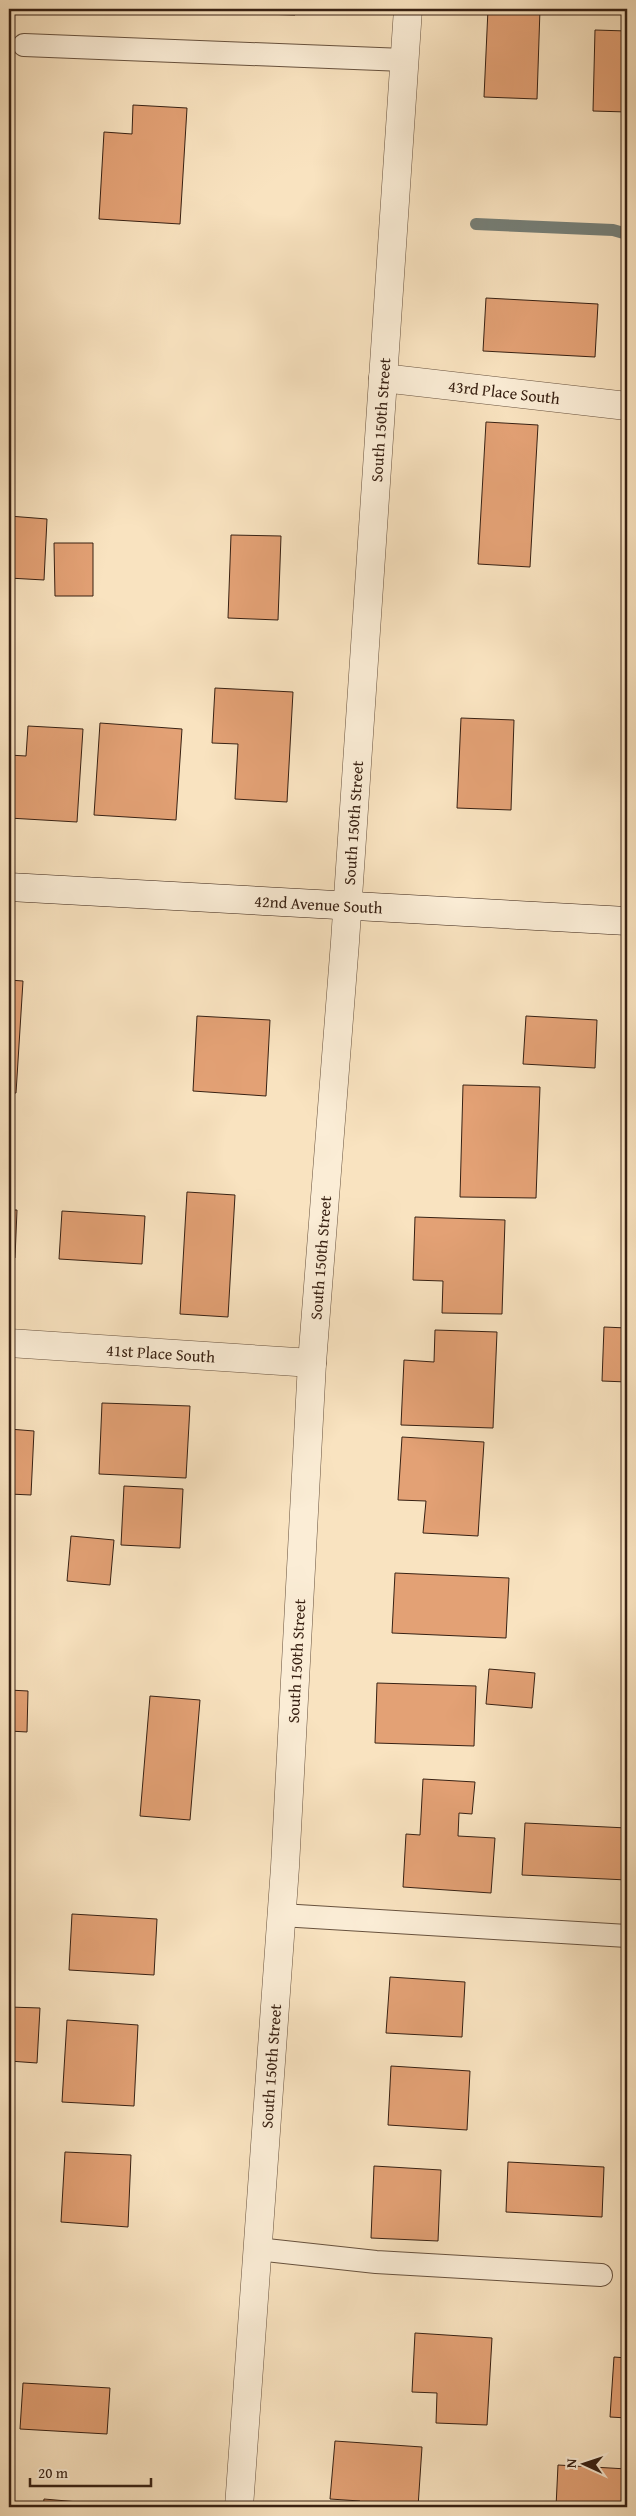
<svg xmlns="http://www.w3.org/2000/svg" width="636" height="2516" font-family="'Gentium Book Plus',serif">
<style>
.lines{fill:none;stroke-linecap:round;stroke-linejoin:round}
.stream{stroke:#767f77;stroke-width:12}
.building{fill:#e3a175;stroke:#382113}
.lane-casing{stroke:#68523e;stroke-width:24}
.street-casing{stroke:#68523e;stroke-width:29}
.secondary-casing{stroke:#382113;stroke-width:29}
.lane{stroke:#fbedd6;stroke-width:22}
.street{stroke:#fbedd6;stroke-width:28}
.secondary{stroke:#fbedd6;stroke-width:28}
.labels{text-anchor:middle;stroke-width:4.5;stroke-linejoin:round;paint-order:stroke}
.street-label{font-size:16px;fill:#382113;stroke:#fbedd6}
</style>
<rect width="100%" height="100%" fill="#f9e3c0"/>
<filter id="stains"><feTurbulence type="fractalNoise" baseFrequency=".004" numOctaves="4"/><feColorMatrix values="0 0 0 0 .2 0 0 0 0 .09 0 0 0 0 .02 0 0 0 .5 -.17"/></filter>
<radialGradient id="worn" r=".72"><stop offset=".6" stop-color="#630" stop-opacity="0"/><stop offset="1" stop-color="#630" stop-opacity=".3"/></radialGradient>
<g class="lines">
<!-- stream -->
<path class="stream" d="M476,224L613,230L627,234"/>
</g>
<!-- building -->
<path class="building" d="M228,9H295V15L227,13Z
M488,9H540L537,99L484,97Z
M595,30L627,31V112L593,111Z
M133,105L187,108L180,224L99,219L104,132L132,134Z
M486,298L598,304L595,357L483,351Z
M486,422L538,425L530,567L478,564Z
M9,516L47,519L44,580L9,578Z
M231,535L281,536L278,620L228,618Z
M54,543H93V596H55Z
M215,688L293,692L287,802L235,799L238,744L212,743Z
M461,718L514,720L511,810L457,808Z
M100,723L182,729L176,820L94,815Z
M28,726L83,729L77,822L9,818V755L26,756Z
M9,980L23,981L16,1093H9Z
M197,1016L270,1020L266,1096L193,1091Z
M526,1016L597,1020L595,1068L523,1064Z
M463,1085L540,1087L536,1198L460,1197Z
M187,1192L235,1195L228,1317L180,1314Z
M9,1210H17L15,1258H9Z
M62,1211L145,1216L142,1264L59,1259Z
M415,1217L505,1220L502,1314L442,1313L443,1281L413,1280Z
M604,1327L627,1328V1382L602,1381Z
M435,1330L497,1332L493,1428L401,1425L404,1360L434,1362Z
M102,1403L190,1406L186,1478L99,1474Z
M9,1429L34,1431L31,1495L9,1494Z
M402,1437L484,1442L478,1536L423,1533L426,1501L398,1500Z
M124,1486L183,1489L180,1548L121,1545Z
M71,1536L114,1540L110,1585L67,1581Z
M395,1573L509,1578L506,1638L392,1633Z
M489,1669L535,1673L532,1708L486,1704Z
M377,1683L476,1686L474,1746L375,1743Z
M9,1690L28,1691L27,1732L9,1731Z
M150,1696L200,1700L190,1820L140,1816Z
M423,1779L475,1782L472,1814L459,1813L458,1836L495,1838L491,1893L403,1887L406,1834L420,1835Z
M525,1823L627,1828V1880L522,1875Z
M72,1914L157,1919L154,1975L69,1970Z
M390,1977L465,1982L462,2037L386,2033Z
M9,2007L40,2008L37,2063L9,2061Z
M67,2020L138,2025L134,2106L62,2102Z
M391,2066L470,2071L467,2130L388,2125Z
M65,2152L131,2155L128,2227L61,2222Z
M508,2162L604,2167L602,2217L506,2212Z
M374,2166L441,2170L438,2241L371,2238Z
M415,2333L492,2338L487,2425L436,2423L437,2393L412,2392Z
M614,2357L627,2358V2418L610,2417Z
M23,2383L110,2388L107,2434L20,2429Z
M335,2441L422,2447L418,2507H359L360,2501L330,2499Z
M558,2465L627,2469V2507H556Z
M44,2499L90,2503V2507H43Z"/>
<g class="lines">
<defs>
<path id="lane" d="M24,45L404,60
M281,1915L627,1936
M257,2249L376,2262L601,2275"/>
<g id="street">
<path id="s1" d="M383,378L627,406"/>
<path id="s2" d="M9,1343L312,1363"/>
<path id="s3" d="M239,2507L285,1867L312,1363L345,942L408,9"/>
</g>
<g id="secondary">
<path id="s4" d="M9,887L627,921"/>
</g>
</defs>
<!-- lane casing -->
<use href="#lane" class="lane-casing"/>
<!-- street casing -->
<use href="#street" class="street-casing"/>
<!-- secondary casing -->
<use href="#secondary" class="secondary-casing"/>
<!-- lane -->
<use href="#lane" class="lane"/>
<!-- street -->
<use href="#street" class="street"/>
<!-- secondary -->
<use href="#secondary" class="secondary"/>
</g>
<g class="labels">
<!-- street labels -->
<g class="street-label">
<text dy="6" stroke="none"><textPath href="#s1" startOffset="122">43rd Place South</textPath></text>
<text dy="6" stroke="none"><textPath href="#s3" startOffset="2092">South 150th Street</textPath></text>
<text dy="6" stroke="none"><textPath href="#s3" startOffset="1688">South 150th Street</textPath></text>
<text dy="6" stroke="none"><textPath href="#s4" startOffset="310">42nd Avenue South</textPath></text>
<text dy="6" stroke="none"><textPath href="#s3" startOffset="1252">South 150th Street</textPath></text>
<text dy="6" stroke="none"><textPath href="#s2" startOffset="152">41st Place South</textPath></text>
<text dy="6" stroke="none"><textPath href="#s3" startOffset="848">South 150th Street</textPath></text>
<text dy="6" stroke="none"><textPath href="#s3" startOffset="442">South 150th Street</textPath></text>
</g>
</g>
<!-- margin -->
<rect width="636" height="2516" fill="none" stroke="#f9e3c0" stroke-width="30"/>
<rect x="10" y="10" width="616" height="2496" fill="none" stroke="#382113" stroke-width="2.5"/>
<rect x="15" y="15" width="606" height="2486" fill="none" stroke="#382113"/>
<!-- north arrow -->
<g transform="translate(584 2464) rotate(273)" stroke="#fbedd6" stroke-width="4" paint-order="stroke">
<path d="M0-4L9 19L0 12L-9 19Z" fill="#382113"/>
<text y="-8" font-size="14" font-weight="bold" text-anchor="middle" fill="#382113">N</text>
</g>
<!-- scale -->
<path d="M30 2478v8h121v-8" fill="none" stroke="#382113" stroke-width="2.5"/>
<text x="38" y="2478" font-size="15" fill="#382113" stroke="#fbedd6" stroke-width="4" paint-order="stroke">20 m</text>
<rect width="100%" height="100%" filter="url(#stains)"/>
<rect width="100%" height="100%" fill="url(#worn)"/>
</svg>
